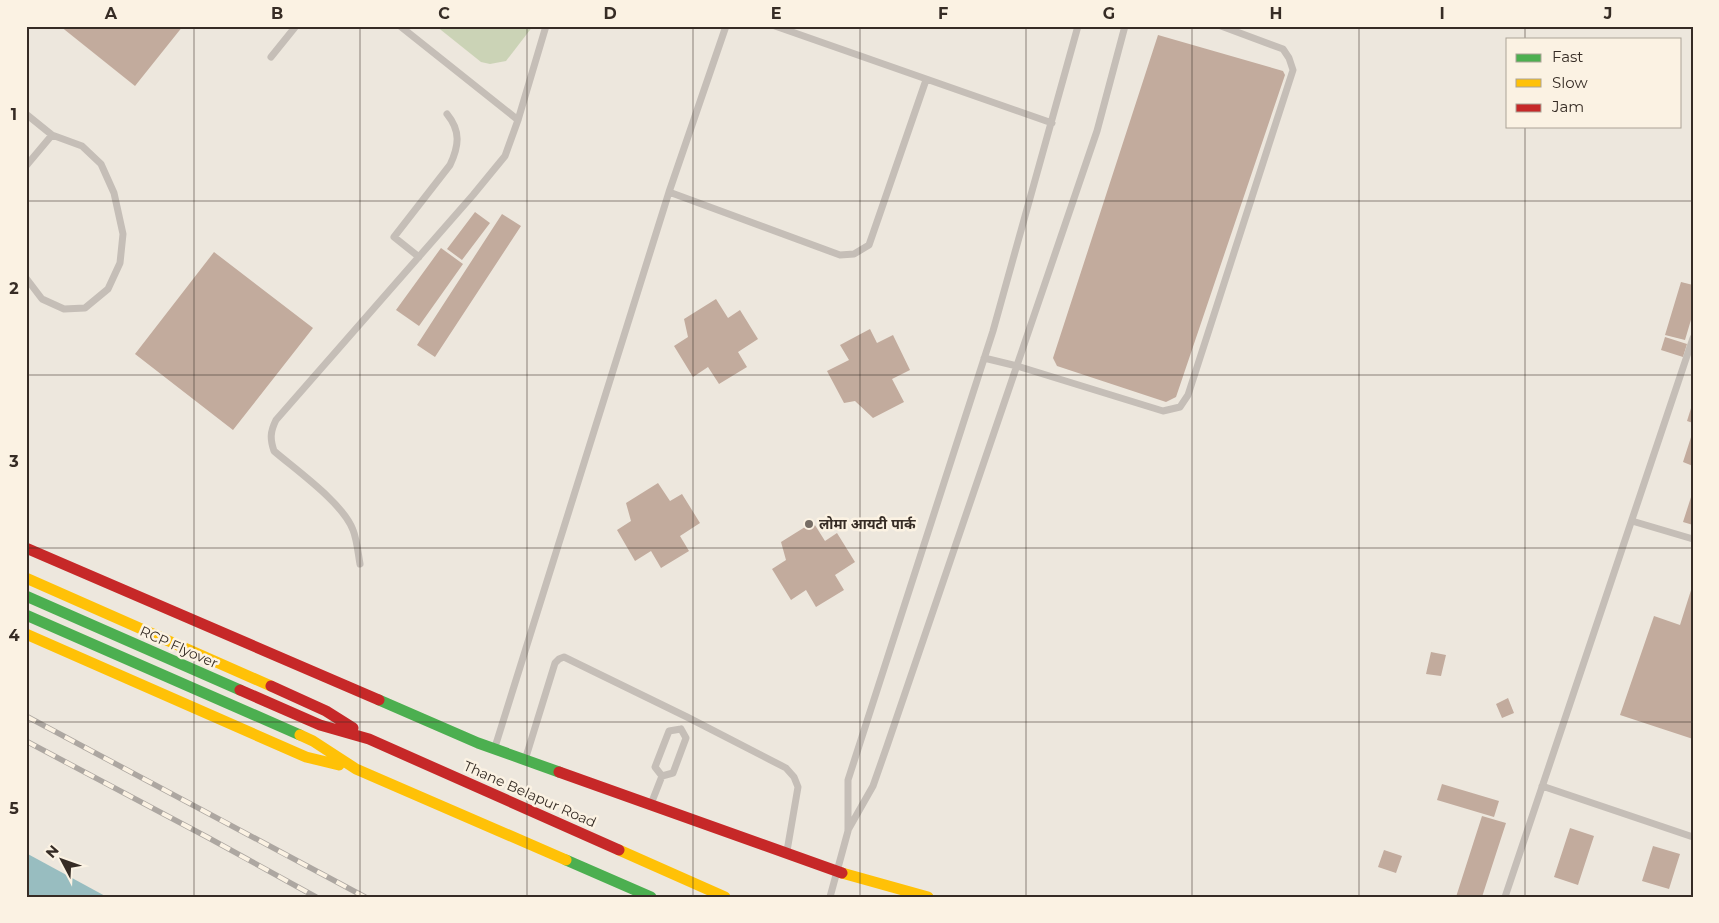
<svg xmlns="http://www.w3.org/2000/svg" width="1719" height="923" font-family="Montserrat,'Noto Sans Devanagari',sans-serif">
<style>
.green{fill:#cbd3b6}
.water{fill:#98bdc0}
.building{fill:#c2ab9d}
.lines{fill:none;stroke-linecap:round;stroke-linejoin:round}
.lane{stroke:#c5beb7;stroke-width:7}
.fast{stroke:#4caf50;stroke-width:11}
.slow{stroke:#ffc107;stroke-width:11}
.jam{stroke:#c62828;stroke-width:11}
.rail-casing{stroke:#ada7a1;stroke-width:5.5}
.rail{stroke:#fbf2e3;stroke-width:4;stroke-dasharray:11;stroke-linecap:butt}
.grid{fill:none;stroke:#362c25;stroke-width:1;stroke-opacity:0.55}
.poi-dot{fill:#766d65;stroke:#fbf2e3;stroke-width:2}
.labels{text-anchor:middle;stroke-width:5;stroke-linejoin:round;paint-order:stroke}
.poi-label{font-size:14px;font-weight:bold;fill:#362c25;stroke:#fbf2e3;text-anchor:start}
.street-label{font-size:14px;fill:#362c25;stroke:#fbf2e3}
.neatline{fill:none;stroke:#362c25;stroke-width:2}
.grid-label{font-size:16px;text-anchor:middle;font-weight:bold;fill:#362c25}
</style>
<rect width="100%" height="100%" fill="#ede7dd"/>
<!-- green -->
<path class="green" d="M436,26H533L506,61L490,64L481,62Z"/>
<!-- water -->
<path class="water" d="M26,853L107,897H26Z"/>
<!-- building -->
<path class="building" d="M60,26H183L135,86Z
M1158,35L1283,71L1285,75L1176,397L1166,402L1057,366L1053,358Z
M475,212L490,223L462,260L447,249Z
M502,214L521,226L435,357L417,345Z
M441,248L463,264L419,326L396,310Z
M214,252L313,328L233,430L135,354Z
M1681,282L1693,285V313L1685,340L1665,335Z
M716,299L728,318L740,310L758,339L738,352L747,367L719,384L708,367L693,377L674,346L688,337L684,319Z
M870,329L877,343L893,335L910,370L892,379L904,402L873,418L855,401L844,403L827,371L849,360L840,345Z
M1665,337L1687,344L1683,357L1661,350Z
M1692,405H1693V423L1687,421Z
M1692,434H1693V466L1683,462Z
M658,483L670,501L682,494L700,523L680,536L689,551L661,568L651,551L635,561L617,530L631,521L626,503Z
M1692,494H1693V525L1683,522Z
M813,522L825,541L837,533L855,562L835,575L844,590L816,607L806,590L791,600L772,569L786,560L781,542Z
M1692,587H1693V739L1620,715L1654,616L1680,625Z
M1431,652L1446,655L1441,676L1426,674Z
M1508,698L1514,713L1502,718L1496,704Z
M1442,784L1499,801L1494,817L1437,800Z
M1482,816L1506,823L1482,897H1456Z
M1570,828L1594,836L1578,885L1554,877Z
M1653,846L1680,854L1669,889L1642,881Z
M1384,850L1402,856L1396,873L1378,867Z"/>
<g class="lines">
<!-- lane -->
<path class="lane" d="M400,26L518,120
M775,26L1052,123
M271,57L296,26
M26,114L52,135L82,146L101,164L114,193L123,234L120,263L108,289L85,308L64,309L42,299L26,278
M26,166L52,135
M669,192L840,255L854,254L869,245L926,80
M419,257L394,237L450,165C459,146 461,131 447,114
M984,358L1017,366L1163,411L1180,407L1188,395L1293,70L1289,58L1283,49L1221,26
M1632,521L1693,539
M360,564C358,553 357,540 353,530C343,503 296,470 274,451C270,439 270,432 276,420L473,195L505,156L518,120L546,26
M495,747L669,192L726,26
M525,760L555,663L559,659L564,657L687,717L786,768L794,777L798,787L787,851
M662,776L655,767L669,731L681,729
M662,776L673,773L686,738L681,729
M1542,786L1693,837
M651,804L662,776
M848,830L873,786L887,746L1097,131L1125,26
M830,897L848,831V780L993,331L1078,26
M1505,897L1693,338"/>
<!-- fast -->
<path class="fast" d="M26,596L240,690
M26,615L300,735
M379,700L478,743L559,772
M566,860L651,897"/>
<!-- slow -->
<path class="slow" d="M26,578L271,686
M26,634L306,757L339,765
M300,735L313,741L356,769L566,860
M619,850L725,897
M842,873L928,897"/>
<!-- jam -->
<path class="jam" d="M26,548L379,700
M271,686L326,711L353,728
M240,690L320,725L369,739L619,850
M559,772L842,873"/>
<defs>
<path id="rail" d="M26,716L365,897
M26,741L207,837L316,897"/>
</defs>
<!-- rail casing -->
<use href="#rail" class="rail-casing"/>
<!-- rail -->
<use href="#rail" class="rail"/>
</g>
<!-- grid -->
<path class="grid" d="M194,26V897M360,26V897M527,26V897M693,26V897M860,26V897M1026,26V897M1192,26V897M1359,26V897M1525,26V39M1525,126V897M26,201H1693M26,375H1693M26,548H1693M26,722H1693"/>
<!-- markers -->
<circle class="poi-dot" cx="809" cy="524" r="5"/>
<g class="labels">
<!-- poi labels -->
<g class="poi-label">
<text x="819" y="529">लोमा आयटी पार्क</text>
</g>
<!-- street labels -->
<g class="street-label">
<text transform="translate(179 647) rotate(24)" y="5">RCP Flyover</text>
<text transform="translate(530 794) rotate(24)" y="5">Thane Belapur Road</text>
</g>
</g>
<!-- border -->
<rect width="1719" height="923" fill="none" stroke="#fbf2e3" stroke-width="55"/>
<!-- legend -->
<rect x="1506" y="38" width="175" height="90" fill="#fbf2e3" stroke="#aca397"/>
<rect x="1516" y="54" width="25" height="8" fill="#4caf50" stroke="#aca397"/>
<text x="1552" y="62" font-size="15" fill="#362c25">Fast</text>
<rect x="1516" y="79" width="25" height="8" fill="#ffc107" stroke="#aca397"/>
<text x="1552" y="88" font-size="15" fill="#362c25">Slow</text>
<rect x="1516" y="104" width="25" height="8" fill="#c62828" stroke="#aca397"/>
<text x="1552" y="112" font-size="15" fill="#362c25">Jam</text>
<!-- north arrow -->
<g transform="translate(62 860) rotate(311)" stroke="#fbf2e3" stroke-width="4" paint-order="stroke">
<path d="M0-4L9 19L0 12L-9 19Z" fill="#362c25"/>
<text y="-8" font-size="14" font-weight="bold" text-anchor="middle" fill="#362c25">N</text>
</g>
<rect x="28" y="28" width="1664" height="868" class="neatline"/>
<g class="grid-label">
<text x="111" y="19">A</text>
<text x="277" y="19">B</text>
<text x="444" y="19">C</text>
<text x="610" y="19">D</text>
<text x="776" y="19">E</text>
<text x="943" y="19">F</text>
<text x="1109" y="19">G</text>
<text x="1276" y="19">H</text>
<text x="1442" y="19">I</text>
<text x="1608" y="19">J</text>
<text x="14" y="120">1</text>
<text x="14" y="294">2</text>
<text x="14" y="467">3</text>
<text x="14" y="641">4</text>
<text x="14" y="814">5</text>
</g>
</svg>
